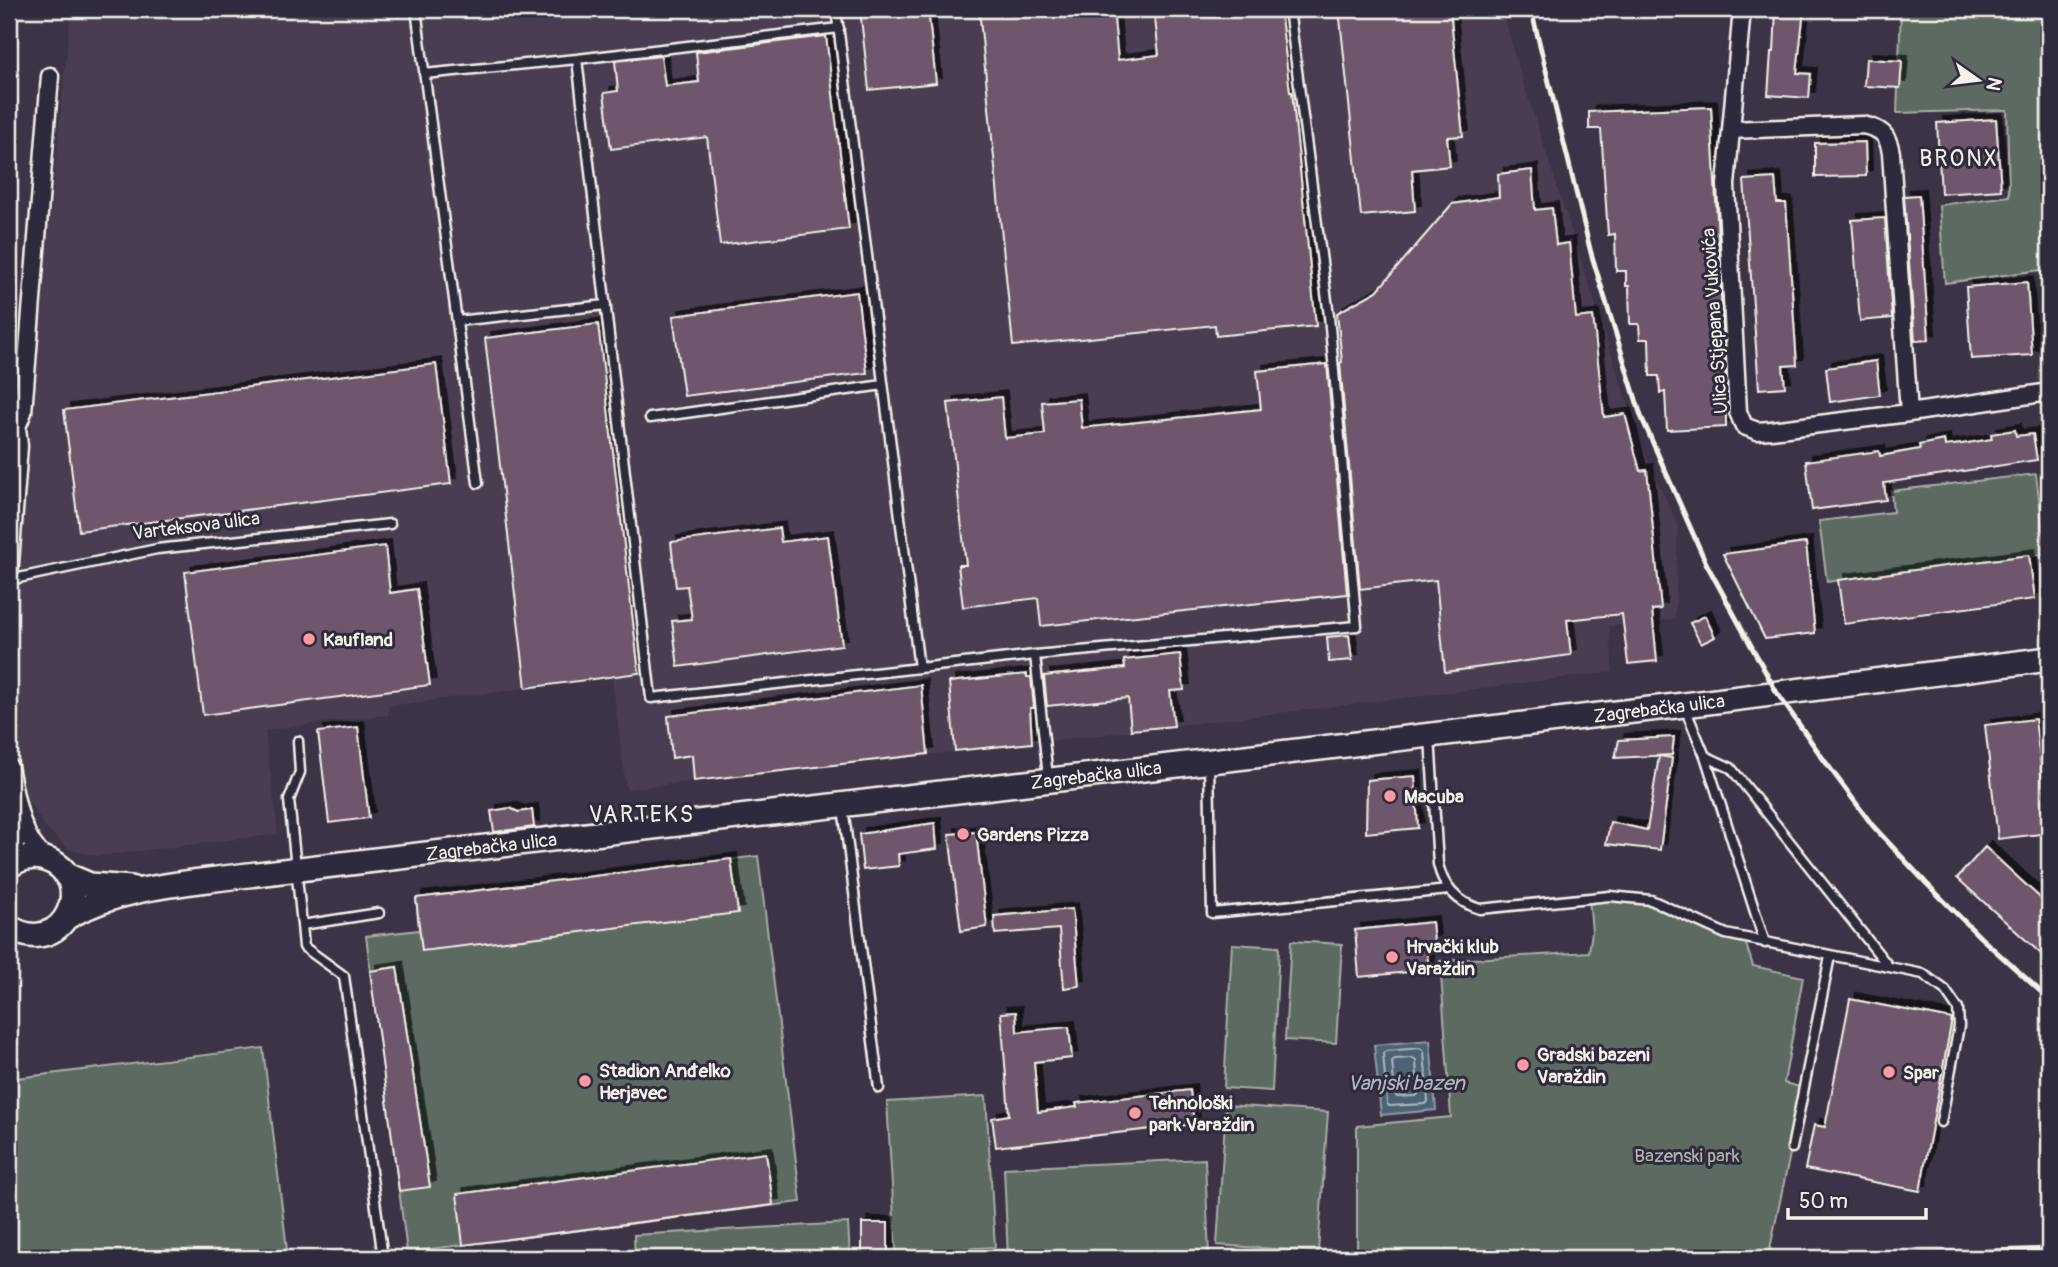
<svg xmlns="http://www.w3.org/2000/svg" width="2058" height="1267" font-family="Pangolin,sans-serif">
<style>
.built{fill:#4b3e51}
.green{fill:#5b6b62;stroke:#a8aea5;stroke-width:2}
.water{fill:#4b6375;stroke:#8f9ca3;stroke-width:2}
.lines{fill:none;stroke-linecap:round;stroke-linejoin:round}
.shore{stroke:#b0b8ba;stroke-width:2}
.building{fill:#6e576c;stroke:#f4f1e8;stroke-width:2;filter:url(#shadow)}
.lane-casing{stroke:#f4f1e8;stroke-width:13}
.street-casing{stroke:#f4f1e8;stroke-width:21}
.secondary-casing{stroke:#f4f1e8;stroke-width:28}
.lane{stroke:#2f2a3d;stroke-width:8}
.street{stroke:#2f2a3d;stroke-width:16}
.secondary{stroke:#2f2a3d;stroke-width:23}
.rail{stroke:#f4f1e8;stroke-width:5}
.poi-dot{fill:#ff9aa2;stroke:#2f2a3d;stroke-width:2.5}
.labels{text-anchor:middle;stroke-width:6;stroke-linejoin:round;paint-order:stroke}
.street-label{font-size:19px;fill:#f4f1e8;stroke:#2f2a3d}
.poi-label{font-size:19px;font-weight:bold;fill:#f4f1e8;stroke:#2f2a3d;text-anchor:start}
.park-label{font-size:19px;fill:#afb5ac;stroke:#2f2a3d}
.water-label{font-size:21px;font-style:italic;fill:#b0b8ba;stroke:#2f2a3d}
.quarter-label{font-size:23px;letter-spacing:2px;fill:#f4f1e8;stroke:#2f2a3d}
</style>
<defs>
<filter id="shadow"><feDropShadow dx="6" dy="-6" stdDeviation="0" flood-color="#0009"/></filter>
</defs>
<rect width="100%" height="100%" fill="#3c3346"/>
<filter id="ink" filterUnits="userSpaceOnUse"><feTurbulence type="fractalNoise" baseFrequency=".0143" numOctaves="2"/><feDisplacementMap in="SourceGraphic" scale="14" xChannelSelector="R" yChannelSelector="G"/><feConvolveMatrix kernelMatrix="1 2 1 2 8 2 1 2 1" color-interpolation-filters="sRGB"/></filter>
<g filter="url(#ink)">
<!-- built -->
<path class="built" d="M71,9H1503L1514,54L1636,430L1654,475L1678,525L1675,619L1609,626L1613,672L1032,743L626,789L612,677L388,706V715L265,730L278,834L98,856L70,850L46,828L24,795L9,723V693L38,339Z"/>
<!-- green -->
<path class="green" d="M1901,9H2049V366H2047V285H2041V270L1945,283L1939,205L2009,196L2007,110L1897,113Z
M2036,474L2046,554L1827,582L1819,521L1893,512L1891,491Z
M758,856L801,1202L407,1252L366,936L419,930L416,898Z
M1589,898L1651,900L1744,938L1753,966L1803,977L1784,1083L1804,1088L1768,1258H1357V1126L1451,1117L1440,961L1589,952L1592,932Z
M1291,941L1342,944L1336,1043L1285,1040Z
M1232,944L1279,947L1272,1091L1224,1088Z
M263,1048L288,1258H9V1079Z
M986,1096L995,1247L896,1253L887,1102Z
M1226,1105L1328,1112L1318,1252L1217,1245Z
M1205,1159L1209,1258H1008L1004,1168Z
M848,1223L850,1258H635L634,1235Z"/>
<!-- water -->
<path class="water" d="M1430,1040L1436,1110L1381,1115L1374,1045Z"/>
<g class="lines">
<!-- shore -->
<path class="shore" d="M1420,1048L1424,1051L1428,1102L1425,1104L1389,1106L1387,1103L1383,1053L1386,1051Z
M1413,1058L1416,1060L1418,1094L1416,1096L1397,1097L1395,1094L1392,1061L1395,1059Z"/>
</g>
<!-- building -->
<path class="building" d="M860,9H928L936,83L869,90Z
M979,9H1093V10L1113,9L1118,60L1159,55L1154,9H1280L1290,92H1292L1316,326L1216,336L1215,325L1013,346Z
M1339,9H1450L1463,136L1447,137L1450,166L1412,170L1415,211L1361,216Z
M1776,9H1804L1797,73L1811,74L1809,98L1768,95L1771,52H1774Z
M826,36L849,229L720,245L707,137L611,149L604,93L618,91L615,61L661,56L665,86L699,82L696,52Z
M1866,59L1902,61L1900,88L1864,86Z
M1711,107L1726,389V427L1667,430L1665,392L1660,393L1659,376H1650L1649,339H1640L1639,324H1630L1629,286H1626V271H1616L1615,234L1608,235L1601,129H1589V112Z
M1996,119L2001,190L1941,194L1937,123Z
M1865,142L1866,176L1815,177V143Z
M1532,170L1535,210L1552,208L1556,245L1569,243L1576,318L1593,316L1604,417L1625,414L1640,471L1647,470L1661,609L1652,610L1657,661L1628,664L1622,614L1567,620L1571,655L1445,672L1436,580L1360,589L1340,363L1342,362L1337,313L1377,291L1452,204L1499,197L1498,174Z
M1775,178L1777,203H1786L1797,365L1783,366L1785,387L1759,389L1744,180Z
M1919,195L1929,340L1915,341L1904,196Z
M1885,218L1892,318L1860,321L1852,220Z
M2027,282L2032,355L1971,359L1966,287Z
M857,292L867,373L684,396L673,316Z
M598,324L639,673L526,688L485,338Z
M1876,361L1880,395L1830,402L1826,368Z
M436,364L451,484L79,531L64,410Z
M1327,364L1347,594L1041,626L1038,598L963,607L958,565H966L948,403L1001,397L1005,438L1045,434L1042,402L1079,399L1082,428L1261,409L1257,371Z
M2015,430L2016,436L2033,434L2037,460L1884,483L1886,500L1812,510L1806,461L1879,451L1880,456L1920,449L1919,445L1944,440L1945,446L1962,444L1992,439L1991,434Z
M779,528L781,542L828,536L842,645L678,667L672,621L692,619L687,586L676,587L671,542Z
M1806,543L1815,633L1765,639L1723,554Z
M385,546L390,593L417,589L430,685L203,715L185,572Z
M2029,555L2035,599L1844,624L1838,580Z
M1705,616L1715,637L1701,644L1690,623Z
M1349,635L1352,660L1329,662L1327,637Z
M1180,654L1184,690L1170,691L1174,726L1131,730L1128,698L1047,706L1044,676L1125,668L1124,660Z
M1027,674V677H1031L1034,708H1030L1032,743L955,751L949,682Z
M921,685L928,754L694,781L692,755L672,758L668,716Z
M2035,719L2049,833L1998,839L1985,725Z
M358,727L369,818L329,823L318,732Z
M1674,737L1672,755L1615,758L1619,740Z
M1659,756L1672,758L1660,850L1606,844L1610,822L1647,830Z
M1415,776L1418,828L1366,833L1367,780Z
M510,808L518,812L532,810L534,827L494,832L491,811Z
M935,823L937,849L898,854L899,866L863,870L859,834Z
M976,832L987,927L961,931L949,834Z
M1985,847L2049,906V961L1957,878Z
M731,859L738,913L422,951L416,898Z
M1072,909L1079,986L1064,988L1059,929L995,934L994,916Z
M1432,922L1434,942L1426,943L1429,970L1359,977L1355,930Z
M397,967L430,1187L399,1191L370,971Z
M1850,999L1952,1019L1920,1191L1805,1169L1814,1125L1825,1127Z
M1016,1012L1017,1032L1069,1027L1072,1058L1034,1062L1038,1112L1077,1107L1076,1103L1190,1090L1194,1124L996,1147L992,1118L1009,1115L1001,1013Z
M766,1153L773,1205L463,1245L457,1194Z
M862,1223H888V1258H862Z"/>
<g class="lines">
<defs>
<path id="lane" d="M416,9L478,483
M836,9L919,668L1035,655
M839,28L577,59L651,698L919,668
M424,74L577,59
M457,321L606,305
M650,418L883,385
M9,580L157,549L390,524
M1685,708L1705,756L1765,943
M1430,737L1438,864C1443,887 1456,902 1480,909L1610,896L1651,900L1726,934L1889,967L1731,768L1705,756
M298,741L300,772L289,800L302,925L379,913
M1209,763L1212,913L1449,890
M1048,777L1035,655L1357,626L1329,316L1289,9
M843,807L879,1088
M302,925L304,947L344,976L383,1258
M1889,967L1923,974L1945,990L1958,1009L1959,1026L1941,1122
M1792,1148L1830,956"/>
<path id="street" d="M1742,9L1726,185L1738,412L1744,426L1757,431L1771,430L1909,413L2049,392
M1731,130L1863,125C1881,129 1888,134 1891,153L1909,413
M9,423L17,427L19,446L9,576
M17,427L23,412L50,76
M9,767C16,799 20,837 46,859
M9,864C18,848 15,835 18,817"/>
<g id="secondary">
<path d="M9,866C19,859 32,855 45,859C100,877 64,962 9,927"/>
<path d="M66,875L90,885L131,888"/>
<path id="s1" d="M67,917C119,887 182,884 240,876L1684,705L2049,659"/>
</g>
</defs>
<!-- lane casing -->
<use href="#lane" class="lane-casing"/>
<!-- street casing -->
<use href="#street" class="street-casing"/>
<!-- secondary casing -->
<use href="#secondary" class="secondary-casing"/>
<!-- lane -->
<use href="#lane" class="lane"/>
<!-- street -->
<use href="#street" class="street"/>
<!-- secondary -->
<use href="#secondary" class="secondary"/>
<!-- rail -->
<path class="rail" d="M1531,9L1591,253L1641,416L1706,563L1777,693L1824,760L1873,826L1926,883L1980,937L2049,999
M1799,1258L2049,1249"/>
</g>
</g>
<!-- markers -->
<g class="poi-dot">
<circle cx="309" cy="639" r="7"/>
<circle cx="1390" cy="796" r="7"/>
<circle cx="963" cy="834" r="7"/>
<circle cx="1392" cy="957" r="7"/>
<circle cx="1523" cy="1065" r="7"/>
<circle cx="1889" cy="1072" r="7"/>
<circle cx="585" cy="1081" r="7"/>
<circle cx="1135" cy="1113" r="7"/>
</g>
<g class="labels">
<!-- street labels -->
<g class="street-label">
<text transform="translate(1714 321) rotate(-94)" y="7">Ulica Stjepana Vukovića</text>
<text transform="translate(196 525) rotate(-7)" y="7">Varteksova ulica</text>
<text dy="7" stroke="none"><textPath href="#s1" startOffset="1608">Zagrebačka ulica</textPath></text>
<text dy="7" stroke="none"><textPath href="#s1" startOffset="1041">Zagrebačka ulica</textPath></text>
<text dy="7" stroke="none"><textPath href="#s1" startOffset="432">Zagrebačka ulica</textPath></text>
</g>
<!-- poi labels -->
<g class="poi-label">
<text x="323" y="646">Kaufland</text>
<text x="1404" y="803">Macuba</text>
<text x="977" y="841">Gardens Pizza</text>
<text x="1406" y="953">Hrvački klub<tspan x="1406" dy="22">Varaždin</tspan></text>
<text x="1537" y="1061">Gradski bazeni<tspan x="1537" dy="22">Varaždin</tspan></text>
<text x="599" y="1077">Stadion Anđelko<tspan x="599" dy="22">Herjavec</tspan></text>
<text x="1903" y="1079">Spar</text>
<text x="1149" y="1109">Tehnološki<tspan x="1149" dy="22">park Varaždin</tspan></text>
</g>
<!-- park labels -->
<g class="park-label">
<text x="1687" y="1162">Bazenski park</text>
</g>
<!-- water labels -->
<g class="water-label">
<text x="1406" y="1090">Vanjski bazen</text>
</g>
<!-- quarter labels -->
<g class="quarter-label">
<text x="1959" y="166">BRONX</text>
<text x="642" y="822">VARTEKS</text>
</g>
</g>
<!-- margin -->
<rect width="2058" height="1267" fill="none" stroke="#2f2a3d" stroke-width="35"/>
<rect x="18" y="18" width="2023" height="1232" fill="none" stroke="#f4f1e8" stroke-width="2.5" filter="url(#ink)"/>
<!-- north arrow -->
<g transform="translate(1978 80) rotate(104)" stroke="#2f2a3d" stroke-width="5" paint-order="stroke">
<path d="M0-5L12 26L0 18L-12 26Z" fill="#f4f1e8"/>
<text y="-10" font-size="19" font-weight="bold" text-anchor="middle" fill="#f4f1e8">N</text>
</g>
<!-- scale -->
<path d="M1788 1208v10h138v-10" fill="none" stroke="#f4f1e8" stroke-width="3.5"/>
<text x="1799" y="1208" font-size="21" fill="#f4f1e8" stroke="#2f2a3d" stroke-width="5" paint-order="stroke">50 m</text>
</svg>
